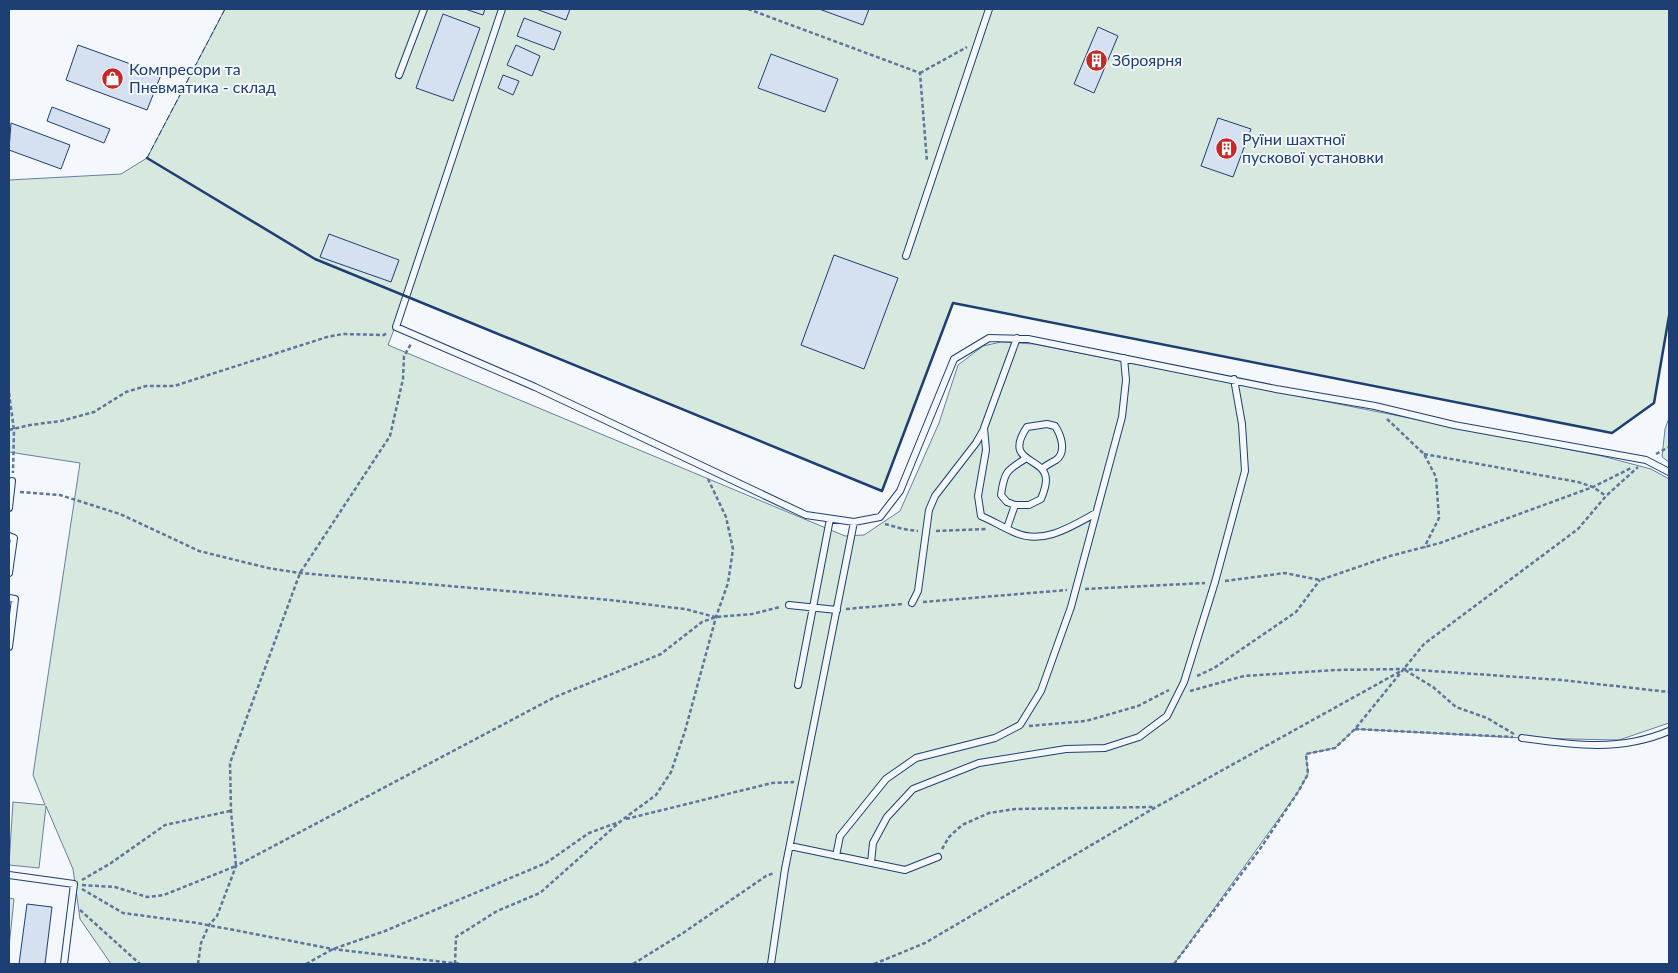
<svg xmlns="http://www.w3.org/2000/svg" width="1678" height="973" font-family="Lato,sans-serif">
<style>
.green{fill:#d7e8df;stroke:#687fa3}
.building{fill:#d5e0f0;stroke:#1d3f73}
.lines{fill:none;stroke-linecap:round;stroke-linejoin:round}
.service-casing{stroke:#1d3f73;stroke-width:8}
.path{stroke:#5e769c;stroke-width:2.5;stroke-dasharray:4 2.5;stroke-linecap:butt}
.service{stroke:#f4f7fb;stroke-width:6}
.fence{stroke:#1d3f73;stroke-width:1;stroke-dasharray:6 2.5;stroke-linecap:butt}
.wall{stroke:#1d3f73;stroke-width:2.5}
.labels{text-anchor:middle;stroke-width:4;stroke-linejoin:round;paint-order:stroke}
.poi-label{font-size:16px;fill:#1d3f73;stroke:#f4f7fb;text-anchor:start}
</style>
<rect width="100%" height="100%" fill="#f4f7fb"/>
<!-- green -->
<path class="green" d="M225,9H1669V316L1654,403L1612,433L953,303L882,491L407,296L388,345L845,536L864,535L900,511L939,423L958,365L983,346L1001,342L1034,344L1602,456L1651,469L1669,479V723L1619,740L1522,738L1355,729L1335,748L1306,754L1308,774L1298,792L1174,964H111L80,919L73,869L46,806L39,868L9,865L13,802L45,805L33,775L80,463L9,452V180L121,174L147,158Z
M1669,418V462L1662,457L1665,429Z
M9,898L14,899L9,947Z"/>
<!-- building -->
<path class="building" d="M465,9H485L483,15Z
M536,9H570L566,20Z
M819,9H869L863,25Z
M443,14L480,28L453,101L416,88Z
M524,18L561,32L554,50L517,36Z
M1098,27L1118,36L1094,93L1074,84Z
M78,45L161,75L147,110L66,80Z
M516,45L540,56L532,76L507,65Z
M771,54L838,79L825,112L758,88Z
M503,75L519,81L513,95L498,88Z
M52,107L110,129L104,143L47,121Z
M1218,118L1251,129L1233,177L1201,166Z
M11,123L70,145L61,169L9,150Z
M329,234L399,260L391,282L320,257Z
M834,255L898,278L864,369L801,345Z
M27,904L52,907L45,964H19Z"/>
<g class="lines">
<defs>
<path id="service" d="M502,9L396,327L535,387L806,515L854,522L880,517L900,491L954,359L989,338L1028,339L1276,389L1375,406L1454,425L1646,460L1669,472
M399,75L424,9
M906,256L989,9
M1017,338L984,428L986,450L978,496L981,516C993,521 1004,528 1016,533C1044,545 1072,526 1096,513
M1015,505H1029L1041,499C1043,494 1046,487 1046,480C1046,456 1002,464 1027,427L1047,424L1055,426C1061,435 1067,452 1056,460C1051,463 1046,465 1042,469
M9,508L12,481
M1007,528L1015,505L1007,502L1001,495C1004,472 1007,470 1025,459
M9,536L14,538L9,573
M9,598L15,599L9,647
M912,603L918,591L929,510L935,496L976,443L984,429
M789,605L837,610
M798,685L830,519
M1522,738C1573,745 1620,752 1669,731
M790,846L905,870L938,857
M836,856L840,836L886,779L916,758L995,738L1020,725L1041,691L1071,607L1122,417L1126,380L1124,358
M871,863L873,843L887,817L913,789L979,763L1066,749L1105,748L1139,737L1167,716L1184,682L1215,582L1245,471L1242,424L1234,379
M9,875L74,884L64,964
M771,964L785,869L854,522"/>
</defs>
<!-- service casing -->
<use href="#service" class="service-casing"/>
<!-- path -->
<path class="path" d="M748,9L920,73L927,162
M920,73L967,47
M9,393L14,430L13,473
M1387,419L1424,454L1436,477L1439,518L1424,548
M9,430L30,425L61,421L94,412L126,392L146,386H174L327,337L343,334L384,335L388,332
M1424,454L1578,482L1593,487L1606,496
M1656,454L1669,447
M20,492L60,495L120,514L199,551L268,568L300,573L610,600L685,609L715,617
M885,524L903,529L918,531
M936,531L986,529
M1225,581L1285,573L1320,580L1390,556L1440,543L1593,487L1631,468
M1085,589L1205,583
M923,602L1067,590
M846,609L903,604
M1405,670L1433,687L1456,707L1487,718L1514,734
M1197,676L1214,668L1296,612L1320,580
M1190,691L1244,676L1335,670L1404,669L1561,680L1669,692
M1029,726L1086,721L1138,706L1169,690
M1355,729L1513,737
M626,819L772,783L794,782
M942,849L949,837L962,825L989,813L1015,809L1154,807
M82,880L111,863L165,825L230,811
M82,885L115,887L147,897L164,895L236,866L231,811L230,763L300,573L390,436L403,379L404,356L411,344
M82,889L123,913L197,923L333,949L461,964
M80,910L140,964
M198,964L201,943L209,925L217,916L236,866L555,697L661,654L702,622L716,617L752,614L780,607
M306,964L333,949L385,931L546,863L589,833L619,822
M455,964L456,937L497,911L540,893L622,820L656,795L671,772L685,731L716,617L728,583L733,549L726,517L708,479
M633,964L683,933L766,876L774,873
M874,964L925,943L1156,807L1401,671
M1174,964L1260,849L1298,792L1308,774L1306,754L1335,748L1355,729L1424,644L1578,529L1606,496L1638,467"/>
<!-- service -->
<use href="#service" class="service"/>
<!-- fence -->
<path class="fence" d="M147,158L225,9"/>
<!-- wall -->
<path class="wall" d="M147,158L315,259L882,491L953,303L1612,433L1654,403L1669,316"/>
</g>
<!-- icons -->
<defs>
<symbol id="building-disc" viewBox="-11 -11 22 22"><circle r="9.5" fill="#c62828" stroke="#f4f7fb"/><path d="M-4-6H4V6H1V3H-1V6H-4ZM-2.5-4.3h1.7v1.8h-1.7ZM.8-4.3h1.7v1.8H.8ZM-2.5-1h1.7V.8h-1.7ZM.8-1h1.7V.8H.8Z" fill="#fff"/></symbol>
<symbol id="shop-disc" viewBox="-11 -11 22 22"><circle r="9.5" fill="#c62828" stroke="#f4f7fb"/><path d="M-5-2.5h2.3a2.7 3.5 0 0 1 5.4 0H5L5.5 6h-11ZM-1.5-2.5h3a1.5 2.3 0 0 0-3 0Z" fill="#fff"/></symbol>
</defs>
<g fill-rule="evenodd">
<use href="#building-disc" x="1084" y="48" width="25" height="25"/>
<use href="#shop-disc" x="100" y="66" width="25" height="25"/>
<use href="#building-disc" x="1214" y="136" width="25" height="25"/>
</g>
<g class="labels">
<!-- poi labels -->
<g class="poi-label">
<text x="1112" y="66">Зброярня</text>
<text x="129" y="75">Компресори та<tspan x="129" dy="18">Пневматика - склад</tspan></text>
<text x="1242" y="145">Руїни шахтної<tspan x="1242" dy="18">пускової установки</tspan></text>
</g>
</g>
<!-- border -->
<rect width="1678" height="973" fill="none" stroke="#1d3f73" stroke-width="20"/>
</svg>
